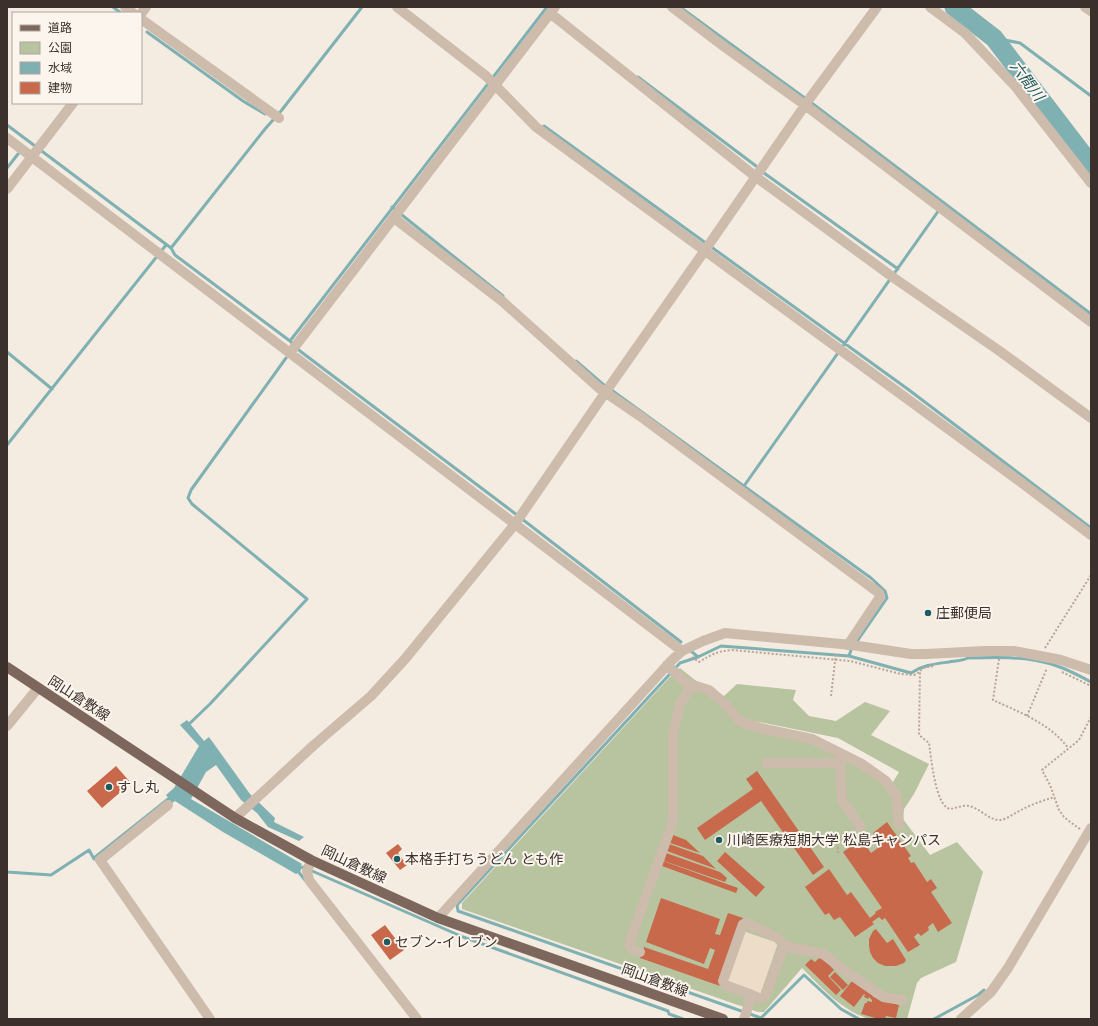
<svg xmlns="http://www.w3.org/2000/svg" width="1098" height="1026" font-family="Helvetica,'Noto Sans JP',sans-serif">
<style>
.green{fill:#b8c4a0;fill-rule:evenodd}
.plaza{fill:#ecdcc8}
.water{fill:#7fb0b2}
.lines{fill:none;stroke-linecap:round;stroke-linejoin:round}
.stream{stroke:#7fb0b2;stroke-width:3}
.river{stroke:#7fb0b2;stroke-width:19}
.building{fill:#c8694b}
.path{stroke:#b9a596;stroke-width:2;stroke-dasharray:2 2;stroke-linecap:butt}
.minor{stroke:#cdbbac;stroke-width:10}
.major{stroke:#7d675c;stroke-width:10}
.poi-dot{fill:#1f5a5e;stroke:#fbf5ee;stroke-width:1.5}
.labels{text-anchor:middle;stroke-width:4;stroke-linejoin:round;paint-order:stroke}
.poi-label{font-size:14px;fill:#3b302b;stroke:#fbf5ee;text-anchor:start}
.street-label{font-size:14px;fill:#3b302b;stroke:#fbf5ee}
.water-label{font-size:15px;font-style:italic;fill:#1f5a5e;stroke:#fbf5ee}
</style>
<rect width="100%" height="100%" fill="#f4ebe1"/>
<!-- green -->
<path class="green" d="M680,668L700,684L724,696L737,684L796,690L793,700L809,716L836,721L865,702L890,711L871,735L929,764L914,794L904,809L903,819L930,855L957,842L983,872L956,962L921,978L917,983L907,1019H869C841,1010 822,988 802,968L764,1012H758L462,909V903L669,678ZM754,721L838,738L899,772L893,782L802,735Z"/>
<!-- plaza -->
<path class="plaza" d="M743,931L778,943L760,995L725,982Z"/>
<!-- water -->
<path class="water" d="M187,720L204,741L209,737L250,794L275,818L274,822L304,837L299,841L268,827L257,813L241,800L216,765L206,772L191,799L302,864L300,867L301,871L296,874L223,832L175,801L172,803L166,795L174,788L199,746L180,725Z"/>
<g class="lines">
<!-- stream -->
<path class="stream" d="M113,7L121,13
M680,7L813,104L1091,314
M147,32L243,101L265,114
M994,38L1020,43L1091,96
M638,77L756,166
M7,125L171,248L265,129L281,111L362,7
M544,126L909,390L1091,528
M7,168L18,154
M764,173L898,269
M392,207L503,296
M171,248L175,255L290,341L300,351L513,512L681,642
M290,341L547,7
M7,352L52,389
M576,361L605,386
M610,389L871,578L885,591L887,598L851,650L849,656
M7,445L166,245
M744,486L939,210
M691,651L698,657
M187,726L210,704L307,599L192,504L188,498L191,490L286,358
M94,858L172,796
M297,869L303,867L463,937L668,1011L669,1014L683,1019
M297,870L305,880
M7,872L51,875L89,850L94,859
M859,1019L841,1009L804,975L761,1018L458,911L457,905L680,663L698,657L721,646L849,656L911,673C923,665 934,664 949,662C955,661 962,661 968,658C999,657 1027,656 1057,666C1069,670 1080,676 1091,682
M934,1019L978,995L984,990"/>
<!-- river -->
<path class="river" d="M954,7L994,38L1091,165"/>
</g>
<!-- building -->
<path class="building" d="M116,766L131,783L102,808L87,791Z
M757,771L824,867L813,875L761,801L705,840L697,828L753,789L746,779Z
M887,822L911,856L908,858L911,863L914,862L927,882L931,879L937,888L931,892L952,923L938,932L933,923L928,927L929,930L921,936L918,933L914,937L920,945L908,952L885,918L882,920L879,917L872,922L874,924L855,937L840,917L834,920L829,913L825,915L805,887L829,869L847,895L851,892L870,918L876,913L875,912L882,908L843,852L861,839L871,853L882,845L873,833Z
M673,835L686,840L700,853L670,843Z
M398,844L402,849L398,853L407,865L400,870L386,853Z
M669,844L703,856L716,869L667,851Z
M725,852L765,887L756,897L717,861Z
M666,853L720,872L727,878L725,882L664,861Z
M663,861L738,888L736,893L662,866Z
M661,898L720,919L715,934L720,935L728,913L743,918L720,986L640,958L644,947L708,969L715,950L710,948L704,964L646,942Z
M385,925L404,950L390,960L371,935Z
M876,929L887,943L893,939L906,960L904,963L896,966H885L878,963L873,958L870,952L869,946V939L873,931Z
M821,956L834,970L828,976L841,990L836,995L805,965L811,959L815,962Z
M835,972L848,985L843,990L830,977Z
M852,981L872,993L873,997L899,1005L896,1018L886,1016L885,1019H879L861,1014L865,1003H867V1001L872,1002V1000L869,997L868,999L864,997L865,995L864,994L854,1007L840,996Z"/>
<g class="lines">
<!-- path -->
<path class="path" d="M1045,648L1091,575
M692,657L699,662C711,655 717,651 732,650L850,661L901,674L914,675L920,672
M999,659L993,700C1019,712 1051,724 1068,748
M934,663V666L923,668L920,671L919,735L929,743C931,756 935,806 950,809C956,808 963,805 969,806C980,808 988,820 1000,820C1008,819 1016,812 1023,809C1033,804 1044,800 1055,797
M1062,672L1091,686
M831,696L836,653
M1027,716L1047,668
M1080,829L1070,822L1064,817L1059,810L1050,785L1042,770L1079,740L1091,717
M838,853C837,839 840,837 850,829"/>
<!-- minor -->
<path class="minor" d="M125,7L133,13
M397,7L486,76L536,127L1022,483L1091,535
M672,7L726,48L805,105L1091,322
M930,7L965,33L1015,86L1091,183
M1085,7L1091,11
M550,13L756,177L894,278L1001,352L1091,418
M141,14L146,7
M141,19L279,118
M7,138L682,651
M7,189L73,103
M394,218L502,301L599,388L640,416L879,593L880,597L848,645
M290,353L555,7
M667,665L686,683L709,690L723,702L741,722L760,728L812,739L862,764L886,781L897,797L899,825
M7,726L38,688
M842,754L840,763L842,800L861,828
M766,763H840
M168,805L100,860L210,1019
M235,818L314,745L371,696L405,659L515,524L607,390L710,243L810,98L877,7
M311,860L307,871L309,880L417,1019
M438,918L671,661L682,651L703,641L725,633L852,645L911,654H926L985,651H1014L1061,660L1091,670
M640,952L632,949L629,944L673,821V734L680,704L692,685
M752,995L725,985L723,981L743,924L747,923L778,938L784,946
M744,1019L752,995L759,998L765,996L784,946L823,954L848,973L883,997L902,1000
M961,1019L991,992L1008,968L1091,828"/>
<!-- major -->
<path class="major" d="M7,667L235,818L311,860L438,918L723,1019"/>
</g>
<!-- markers -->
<g class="poi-dot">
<circle cx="928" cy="613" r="4"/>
<circle cx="109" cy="787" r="4"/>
<circle cx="719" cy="840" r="4"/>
<circle cx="397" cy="859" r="4"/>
<circle cx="387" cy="942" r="4"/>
</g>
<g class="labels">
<!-- poi labels -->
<g class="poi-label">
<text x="936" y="618">庄郵便局</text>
<text x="117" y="792">すし丸</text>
<text x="727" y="845">川崎医療短期大学 松島キャンパス</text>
<text x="405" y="864">本格手打ちうどん とも作</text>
<text x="395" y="947">セブン-イレブン</text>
</g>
<!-- street labels -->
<g class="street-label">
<text transform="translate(79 698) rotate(33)" y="5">岡山倉敷線</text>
<text transform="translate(354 864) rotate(25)" y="5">岡山倉敷線</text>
<text transform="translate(655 980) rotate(20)" y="5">岡山倉敷線</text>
</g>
<!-- water labels -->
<g class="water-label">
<text transform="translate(1027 81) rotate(53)" y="5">六間川</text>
</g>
</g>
<!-- border -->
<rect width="1098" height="1026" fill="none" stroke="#3b302b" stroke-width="16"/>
<!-- legend -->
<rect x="12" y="12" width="130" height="92" fill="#fbf5ee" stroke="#aea6a0"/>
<rect x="20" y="25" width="20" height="6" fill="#7d675c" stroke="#aea6a0"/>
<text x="48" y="32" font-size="12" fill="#3b302b">道路</text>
<rect x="20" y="42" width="20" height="12" fill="#b8c4a0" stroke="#aea6a0"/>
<text x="48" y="52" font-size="12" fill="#3b302b">公園</text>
<rect x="20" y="62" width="20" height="12" fill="#7fb0b2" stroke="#aea6a0"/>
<text x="48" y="72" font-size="12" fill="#3b302b">水域</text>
<rect x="20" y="82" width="20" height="12" fill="#c8694b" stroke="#aea6a0"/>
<text x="48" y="92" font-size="12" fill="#3b302b">建物</text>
</svg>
